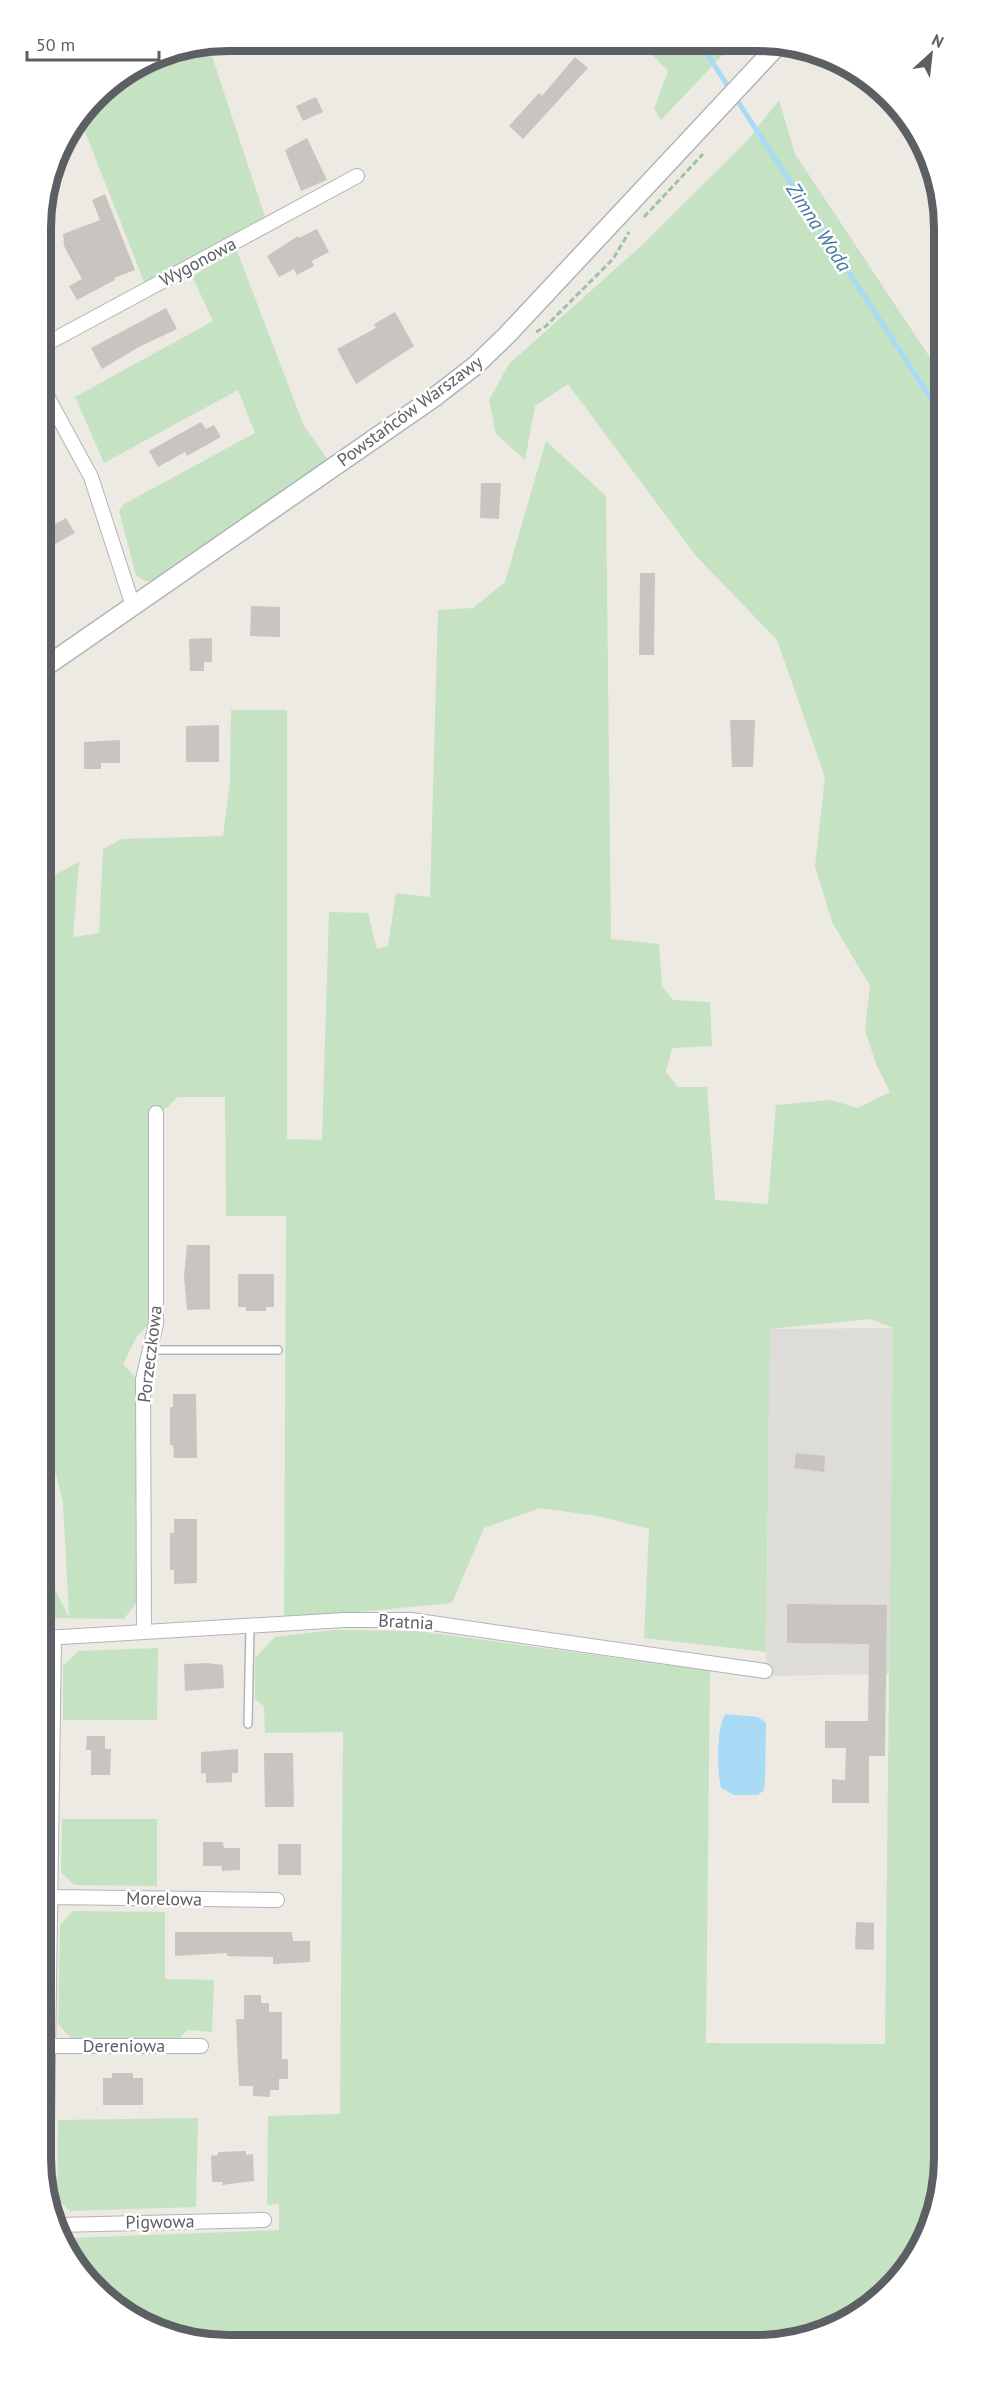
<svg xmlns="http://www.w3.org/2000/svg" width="985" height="2386" font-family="'PT Sans',sans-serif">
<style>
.industrial{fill:#dedcd8}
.green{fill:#c5e2c2}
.water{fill:#a9dbf7}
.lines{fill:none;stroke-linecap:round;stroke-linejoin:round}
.stream{stroke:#a9dbf7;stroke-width:5}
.building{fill:#c8c5c0}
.service-casing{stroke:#b1b4b7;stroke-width:10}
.minor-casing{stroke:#b1b4b7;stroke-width:16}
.tertiary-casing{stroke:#b1b4b7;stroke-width:21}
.path{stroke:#9cc3a4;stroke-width:3;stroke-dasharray:6 3;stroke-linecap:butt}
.service{stroke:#fff;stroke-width:7}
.minor{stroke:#fff;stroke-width:14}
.tertiary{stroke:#fff;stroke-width:18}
.labels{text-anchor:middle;stroke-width:5;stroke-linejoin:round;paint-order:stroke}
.street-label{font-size:18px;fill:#5c5f63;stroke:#fff}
.water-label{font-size:20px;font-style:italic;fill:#46789f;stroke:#fff}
.rim{fill:none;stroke:#5c5f63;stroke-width:8}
</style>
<rect width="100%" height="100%" fill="#edeae3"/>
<!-- industrial -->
<path class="industrial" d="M893,1328L889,1674L766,1676L770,1329Z"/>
<!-- green -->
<path class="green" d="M641,43L733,44L661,120L654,109L668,71Z
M208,44L265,217L145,284L80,119L104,87L156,55Z
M779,100L795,154L939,371L944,2170L930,2230L906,2273L861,2314L805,2339L191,2342L145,2326L96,2291L66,2240L69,2238L279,2230V2204L267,2205L268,2116L340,2114L343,1732L265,1733L264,1706L255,1699V1658L275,1637L333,1630L418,1631L710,1671L706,2043L885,2044L893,1328L870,1319L770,1329L766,1652L644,1638L649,1529L598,1516L540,1508L484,1528L452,1603L284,1619L286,1216H226L225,1097H178L165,1109L149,1110L150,1323L137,1336L123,1364L135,1377L136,1603L124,1619L45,1618V1570L69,1617L63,1503L56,1474L45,1470L43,881L79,862L73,937L99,933L103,849L122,839L223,836L230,782L231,710H287V1139L322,1140L329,912L368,913L377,949L388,946L396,893L430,897L438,610L473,608L505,582L546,441L606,496L611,939L659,944L662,986L673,1000L710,1002L712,1046L672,1048L666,1072L678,1087H707L715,1200L768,1204L776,1105L831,1100L858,1108L890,1092L876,1064L865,1030L870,986L832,922L815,866L825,777L777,640L696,556L568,384L535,406L525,460L496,434L489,400L509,364L641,246L747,141Z
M237,251L304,426L328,460L156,579C147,583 143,581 136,575L119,511L124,504L255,433L238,390L104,463L75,397L213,321L192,276Z
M158,1648L157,1720H63V1666L78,1651Z
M62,1819H157V1886L74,1885L61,1872Z
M73,1911L165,1912V1979L214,1980L212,2032L188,2030L179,2038H71L58,2024L60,1925Z
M198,2118L196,2207L70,2211L57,2199L58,2120Z"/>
<!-- water -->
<path class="water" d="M726,1714L758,1717L766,1723L765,1784L763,1791L758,1795H734L721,1788C717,1774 716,1724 726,1714Z"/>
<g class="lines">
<!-- stream -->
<path class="stream" d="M700,43L939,411"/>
</g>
<!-- building -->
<path class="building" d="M575,57L588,68L523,139L509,126L539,93L542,96Z
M316,97L323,112L303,121L296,106Z
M307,138L327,180L301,191L285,150Z
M105,194L135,270L114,278L115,280L77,300L69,286L82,279L64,246L63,234L100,220L92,200Z
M317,229L329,252L312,261L314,266L297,275L294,269L279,277L267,256L298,236L299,238Z
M166,308L177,329L139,347L102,369L91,348Z
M395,312L414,346L356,384L337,349L376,328L374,324Z
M201,422L206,429L214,425L221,437L187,456L185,452L158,467L149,451Z
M481,483H501L499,519L480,518Z
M66,518L75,533L55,544L47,529Z
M640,573H655L654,655H639Z
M251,606L280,607V637L250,636Z
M212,638V662H204V671H190L189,639Z
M730,720H755L753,767H732Z
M219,725V762H186V726Z
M120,740V763H101V769H84V742Z
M187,1245H210V1309L187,1310L184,1277Z
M238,1274H274V1307H266V1311H246V1307H238Z
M173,1394H196L197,1458H174L173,1445H170V1407H173Z
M796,1453L825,1456L824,1472L794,1468Z
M174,1519H197V1583L174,1584V1570H170V1533H174Z
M787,1604L887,1605L885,1756H869V1803H832V1779L845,1780L846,1748H825V1721H868L869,1644L787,1643Z
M207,1663L223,1665L224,1688L185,1691L184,1664Z
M87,1736H105V1749H111L110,1775H91V1750H86Z
M238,1749V1773H232V1782L206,1783V1773L201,1774V1752Z
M264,1753H293L294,1807H265Z
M203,1842H223L224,1848H240V1870L222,1871V1866H203Z
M278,1844H301V1875H278Z
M856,1922L874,1923V1950L855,1949Z
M175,1932H292L293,1941H310V1962L273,1964V1957L227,1956V1953L175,1956Z
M244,1995H261V2003H269V2012H282V2059H288V2079H279V2090H270V2097L253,2096V2086H239L236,2019H244Z
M112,2073H133V2078H143V2105H103V2078H112Z
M246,2151V2155L253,2154L254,2181L222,2185L223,2182H212L211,2156L218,2155V2152Z"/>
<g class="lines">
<defs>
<path id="service" d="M150,1350H278
M248,1724L250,1627"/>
<path id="minor" d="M41,351L46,344L357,176
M41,385L91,477L133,606
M144,1632L143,1379L156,1324V1113
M45,1638L344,1620H411L765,1671
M52,1897L277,1900
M48,2046H201
M47,2126L54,1638
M57,2225L264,2220"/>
<path id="tertiary" d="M42,669L436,396L476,365L507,335L779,44"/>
</defs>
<!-- service casing -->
<use href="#service" class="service-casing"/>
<!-- minor casing -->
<use href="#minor" class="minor-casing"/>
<!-- tertiary casing -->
<use href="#tertiary" class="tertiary-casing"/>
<!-- path -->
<path class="path" d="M644,217L703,154
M536,332L546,326L613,259L629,232"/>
<!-- service -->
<use href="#service" class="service"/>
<!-- minor -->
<use href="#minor" class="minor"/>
<!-- tertiary -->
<use href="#tertiary" class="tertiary"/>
</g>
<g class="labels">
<!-- street labels -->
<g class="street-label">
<text transform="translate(198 262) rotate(-28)" y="6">Wygonowa</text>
<text transform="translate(410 411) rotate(-36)" y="6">Powstańców Warszawy</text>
<text transform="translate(150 1354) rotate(-83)" y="6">Porzeczkowa</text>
<text transform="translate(406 1622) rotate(3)" y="6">Bratnia</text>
<text transform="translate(164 1899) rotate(1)" y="6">Morelowa</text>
<text x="124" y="2052">Dereniowa</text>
<text transform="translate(160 2222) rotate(-1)" y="6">Pigwowa</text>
</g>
<!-- water labels -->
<g class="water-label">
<text transform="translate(819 227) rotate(57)" y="7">Zimna Woda</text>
</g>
</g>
<!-- crop -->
<path d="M0 0H985V2386H0ZM228 51H757A177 177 0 0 1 934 228V2158A177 177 0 0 1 757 2335H228A177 177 0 0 1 51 2158V228A177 177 0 0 1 228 51Z" fill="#fff" fill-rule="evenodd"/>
<path class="rim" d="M228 51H757A177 177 0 0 1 934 228V2158A177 177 0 0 1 757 2335H228A177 177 0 0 1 51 2158V228A177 177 0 0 1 228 51Z"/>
<!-- north arrow -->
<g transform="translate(931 54) rotate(27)" stroke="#ffffff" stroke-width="4.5" paint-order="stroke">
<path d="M0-4.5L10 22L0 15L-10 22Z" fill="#5c5f63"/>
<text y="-9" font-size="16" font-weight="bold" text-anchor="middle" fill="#5c5f63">N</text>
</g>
<!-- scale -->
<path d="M27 51v9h132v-9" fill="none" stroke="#5c5f63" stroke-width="3"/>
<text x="36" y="51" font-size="18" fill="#5c5f63" stroke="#ffffff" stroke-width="4.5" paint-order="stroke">50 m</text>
</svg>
